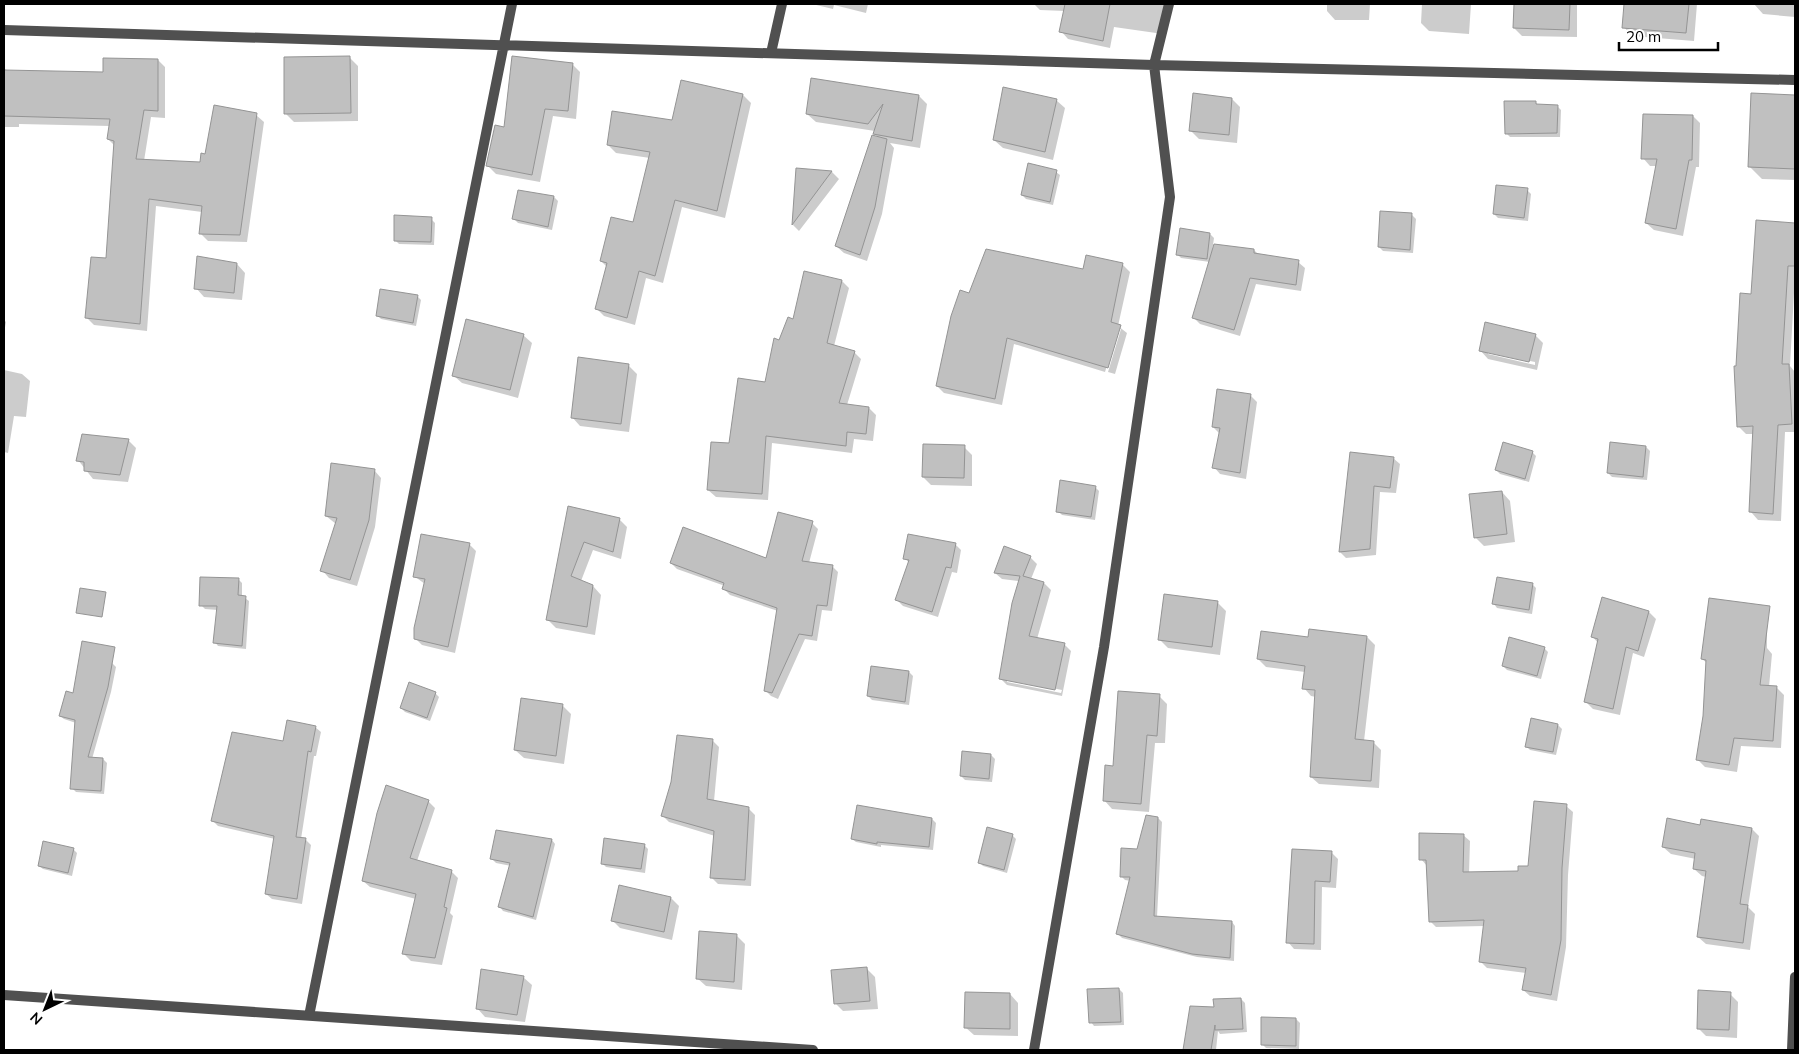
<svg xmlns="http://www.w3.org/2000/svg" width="1799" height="1054" font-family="Mulish,sans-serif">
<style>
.shadow{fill:#0003;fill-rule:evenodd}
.building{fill:#c0c0c0;stroke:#949494}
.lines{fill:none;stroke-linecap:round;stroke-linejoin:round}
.minor{stroke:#505050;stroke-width:10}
</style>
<rect width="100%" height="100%" fill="#fff"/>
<!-- shadow -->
<path class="shadow" d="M231,4H301L232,5Z
M812,4H868L866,13L834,5L833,9Z
M1034,4H1167L1163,34L1114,27L1110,48L1068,39L1061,31L1065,11L1040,10Z
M1327,4H1370L1369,20H1335L1327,11Z
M1422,4H1471L1469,34L1429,31L1421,23Z
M1515,4H1577V37L1522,36L1514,28Z
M1625,4H1697L1694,41L1632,36L1624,27Z
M1754,4H1795V17L1763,14Z
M349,57L358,66V121L294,122L286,114Z
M158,60L165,67V118L151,117L144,161L201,164L206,155L256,115L264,122L247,242L208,241L200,233L202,212L156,206L147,331L94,325L86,317L107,259L115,146L108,139L110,126L19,124V127H4V69L13,72L104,74Z
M572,64L580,72L576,119L553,116L540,182L496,174L488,166L505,129Z
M743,95L751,103L725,218L682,207L663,283L646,278L635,325L604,316L596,308L607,267L601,261L634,224L650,158L616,153L608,145Z
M1752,95L1795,97V180L1762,179L1749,166Z
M919,96L927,104L920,148L890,143L894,148L882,214L867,261L844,253L836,246L879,138L874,134L875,131L816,122L807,114Z
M1232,99L1240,107L1237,143L1199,139L1190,130Z
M1056,100L1065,108L1053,160L1003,148L994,140Z
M1535,102L1539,106H1557L1561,110L1560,137H1510L1506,133Z
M1693,116L1700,123L1699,167H1696L1683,236L1654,230L1646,223L1657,166H1650L1643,158Z
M797,169L832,172L839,179L799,231L793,225Z
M1056,172L1060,175L1053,205L1026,199L1022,195Z
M1527,190L1531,194L1528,221L1498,218L1494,214Z
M519,191L554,197L558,201L552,230L518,223L514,219Z
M1412,215L1416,219L1413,253L1383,251L1379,247Z
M431,219L435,223L434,245L399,244L395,240Z
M1757,222L1795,224V275L1790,366L1795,372V432H1785L1781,521L1758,520L1751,512L1754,434H1746L1738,426L1737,367L1753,295Z
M1210,234L1214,238L1212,252L1254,250L1259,255L1298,262L1305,268L1301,291L1256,284L1240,336L1200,324L1193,317L1210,262L1181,258L1177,254Z
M237,264L245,273L242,300L204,297L196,288Z
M1123,265L1130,272L1118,326L1127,333L1115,374L1108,372L1121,329H1118L1105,372L1014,344L1002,405L944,393L937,386L1084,270Z
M842,281L849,288L834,346L854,352L861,359L847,405L869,408L876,415L873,441L854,439L852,453L772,443L768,500L716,497L708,490L730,445L766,383L793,320Z
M417,296L421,300L416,326L381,319L377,315Z
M4,320L6,322L4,333Z
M523,335L532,343L518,398L462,383L453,375Z
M1535,335L1543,343L1537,370L1488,359L1480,350ZM1488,352L1535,362V365L1488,354Z
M628,365L637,374L629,432L580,426L572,417Z
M4,370L22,374L30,381L26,417L14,416L8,453L4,452Z
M1250,395L1257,402L1246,479L1220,474L1214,467L1220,434L1213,427Z
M128,440L136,448L128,482L93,479L78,460Z
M964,447L972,455V486L931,485L923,477Z
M1646,447L1650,451L1647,480L1612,477L1608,473Z
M1532,452L1536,456L1529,482L1500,474L1496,470Z
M1351,453L1393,458L1400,464L1396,493L1380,492L1376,555L1346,558L1340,552Z
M374,470L381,478L375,527L357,586L329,578L322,570L336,524L326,516Z
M1095,487L1099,491L1095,520L1062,515L1058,511Z
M1502,492L1510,501L1515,542L1484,546L1475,537Z
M569,508L619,519L627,527L621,559L593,550L581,581L593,586L601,595L595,635L556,628L548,620Z
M812,523L818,529L809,563L832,566L838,572L832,611L822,610L817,641L805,639L778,699L771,696L765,690L778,611L730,595L724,589L725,586L677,569L671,563L767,560Z
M469,544L476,551L455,653L422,645L416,639L425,584L414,576Z
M955,544L961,550L957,573L952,572L938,617L903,606L897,600L909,563L905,558Z
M1030,557L1037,564L1031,579L1044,583L1051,590L1037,639L1064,644L1071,651L1062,696L1007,685L1000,678L1019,581L1002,579L995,573ZM1007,679L1062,690L1061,693L1007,682Z
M238,579L242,583V596L249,601L246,649L218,646L215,642L218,610L205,609L201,605Z
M1532,584L1536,588L1532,614L1497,608L1494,604Z
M1217,602L1226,611L1220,655L1168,648L1160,640Z
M1649,612L1656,619L1644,657L1633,653L1620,715L1593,709L1586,702L1598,643L1592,636Z
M1767,614V648L1772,654L1769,687H1776L1784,695L1781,748L1741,746L1737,772L1705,767L1697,759L1704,716L1707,663L1702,659Z
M1367,637L1375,645L1364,741L1373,742L1381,750L1379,788L1319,784L1311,777L1316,697L1311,696L1304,688L1305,672L1266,667L1258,659Z
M1544,648L1548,652L1541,679L1507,670L1503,666Z
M112,663L116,667L111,692L92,759H103L107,763L104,794L76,792L72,788L76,723L64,719L60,716L74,695Z
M909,672L913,676L909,705L872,700L868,696Z
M435,693L439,697L430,721L405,712L401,708Z
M1159,696L1167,704L1165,743H1155L1149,812L1112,809L1104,800L1114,767Z
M562,705L571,714L564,764L524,758L515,750Z
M1558,725L1562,729L1556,755L1530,750L1526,746Z
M315,727L321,732L316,756H314L301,839L306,840L311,845L302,904L272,899L266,894L275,839L218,826L213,821L284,742Z
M678,736L713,741L719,747L714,801L749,809L755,815L751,886L718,884L712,878L715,836L669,822L663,816L672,782Z
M991,755L995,759L992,782L965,780L961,776Z
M428,801L435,808L417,861L451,871L458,878L450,913L453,916L442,965L411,961L404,954L416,899L370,887L363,881Z
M1566,806L1573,812L1568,875L1566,947L1557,1001L1530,996L1523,990L1526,973L1487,968L1481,962L1485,926L1436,927L1430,921L1427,866L1421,859L1463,835L1470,841L1469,874L1519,872L1529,868Z
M1158,818L1162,822L1157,917L1232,922L1235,926L1234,961L1197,957L1122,938L1118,934L1131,881L1125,880L1121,876Z
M932,819L936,823L933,850L881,845V847L856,842L852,839Z
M1701,826L1752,829L1759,836L1748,907L1755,914L1750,950L1706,944L1698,937L1706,877L1702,876L1694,869L1696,859L1671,854L1663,847Z
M1012,835L1016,839L1007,873L983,866L979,862Z
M552,840L555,844L536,920L503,911L500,907L511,866L496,863L492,859Z
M644,845L648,849L645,873L606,867L602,863Z
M73,849L77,853L72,876L43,869L39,866Z
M1293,850L1331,852L1338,859L1336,888L1322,887L1321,950L1294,949L1288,942Z
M671,898L679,906L672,940L620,928L612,920Z
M737,936L745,944L742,990L706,986L697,978Z
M867,969L875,977L878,1009L843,1011L835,1003Z
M523,977L532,985L525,1022L485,1017L477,1008Z
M1119,989L1123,993L1124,1025L1094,1026L1091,1022Z
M1010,994L1018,1003V1036L974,1035L965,1027Z
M1730,994L1738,1002L1737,1038L1706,1036L1698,1028Z
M1241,999L1245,1003L1247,1032L1220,1034L1218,1031L1216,1050L1185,1049L1215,1009Z
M1296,1019L1300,1023L1299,1049L1266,1048L1262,1044Z"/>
<!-- building -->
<path class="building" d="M1065,4H1110L1103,41L1059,32Z
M1514,4H1570L1569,30L1513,28Z
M1624,4H1689L1686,33L1622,28Z
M350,56L351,113L284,114V57Z
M512,56L573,63L568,111L545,109L532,175L486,166L495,125L504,127Z
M103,58L158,59V111L144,110L136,159L200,162L201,153L205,154L214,105L257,113L240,235L199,234L202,206L149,199L140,324L85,318L91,257L106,258L114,141L107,139L110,119L4,116V70L103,72Z
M811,78L919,95L912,141L873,134L883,104L868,124L806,114Z
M681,80L743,94L717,211L675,200L655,276L639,271L627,318L595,309L607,263L600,261L611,217L633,222L650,152L607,145L612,111L672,120Z
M1003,87L1057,99L1045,152L993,140Z
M1193,93L1232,98L1229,135L1189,131Z
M1751,93L1795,95V169L1748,167Z
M1504,101H1536V104L1558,105L1557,133L1505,134Z
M1643,114L1693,115L1692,160H1689L1676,229L1645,223L1657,159H1641Z
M872,135L887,139L875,207L860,255L835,246Z
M1028,163L1057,170L1050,202L1021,195Z
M796,168L832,171L792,225Z
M1496,185L1528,188L1524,218L1493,214Z
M518,190L554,196L548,227L512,219Z
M1380,211L1412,213L1410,250L1378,247Z
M394,215L432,217L431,242L394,241Z
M1756,220L1795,223V266H1788L1782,364H1789L1792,424L1778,425L1773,514L1749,512L1753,426L1737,427L1734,366H1736L1740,293L1751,294Z
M1180,228L1210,233L1207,259L1176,255Z
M1214,244L1254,249V253L1299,260L1296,285L1250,278L1234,330L1192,318Z
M986,249L1083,269L1086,255L1123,263L1111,322L1121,325L1108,368L1007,338L995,399L936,386L951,316L960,290L969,293Z
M197,256L237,263L234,293L194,289Z
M804,271L842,280L827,343L855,351L839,403L869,407L866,434L847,432L846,446L766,436L762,494L707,490L711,442L729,443L738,378L765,382L774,338L779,340L788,317L793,319Z
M380,289L418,295L413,323L376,316Z
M466,319L524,334L510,390L452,376Z
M1485,322L1536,334L1529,362L1479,351Z
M578,357L629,364L621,424L571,418Z
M1217,389L1251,394L1240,473L1212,468L1220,428L1212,427Z
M82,434L129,439L120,475L84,471V462L76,461Z
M1503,442L1533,451L1525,479L1495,470Z
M1610,442L1646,446L1643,477L1607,473Z
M923,444L965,445L964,478L922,477Z
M1350,452L1394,457L1390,488L1374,486L1370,549L1339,552Z
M331,463L375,469L369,520L350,580L320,571L337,518L325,516Z
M1060,480L1096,486L1091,517L1056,512Z
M1502,491L1507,534L1474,538L1469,494Z
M568,506L620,518L613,552L584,542L571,576L593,585L587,627L546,620Z
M778,512L813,521L802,561L833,565L827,606L817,605L812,636L799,634L772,693L764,691L777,608L722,589L724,583L670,563L683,527L766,558Z
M421,534L470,543L448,647L414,639V628L425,579L413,577Z
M908,534L956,543L951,568L946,567L932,612L895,600L909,560L903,559Z
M1004,546L1031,556L1023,576L1044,582L1029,636L1065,643L1055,690L999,679L1012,603L1020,576L994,573Z
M200,577L239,578L238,595L246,596L242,646L213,643L217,606H199Z
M1497,577L1533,583L1529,610L1492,604Z
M80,588L106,592L102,617L76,613Z
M1164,594L1218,601L1212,647L1158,640Z
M1602,597L1649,611L1638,651L1626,647L1613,709L1584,702L1598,639L1591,637Z
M1709,598L1770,606L1760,685L1777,686L1773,741L1734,738L1729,765L1696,760L1703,716L1706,660L1701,659Z
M1309,629L1367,636L1355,739L1374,741L1371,781L1310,777L1315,690L1302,689L1305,666L1257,659L1261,631L1308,637Z
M1509,637L1545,647L1537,676L1502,666Z
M82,641L115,647L108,687L88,757L103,758L101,791L70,789L75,720L59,716L66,691L73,693Z
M871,666L909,671L905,702L867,696Z
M409,682L436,692L427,718L400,708Z
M1118,691L1160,694L1157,736L1147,735L1141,804L1103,801L1105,765L1113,766Z
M521,698L563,704L556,756L514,750Z
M1531,718L1558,724L1553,752L1525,747Z
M287,720L316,726L311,752L308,751L296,837L306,838L297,899L265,894L274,836L211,821L232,732L283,741Z
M677,735L713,739L707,799L749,807L745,880L710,878L714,831L661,816L671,782Z
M962,751L991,754L989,779L960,776Z
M386,785L429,800L410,858L452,870L444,907L447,908L435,958L402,954L416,894L362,881L377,813Z
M1534,801L1567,804L1562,868L1561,940L1551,995L1522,990L1526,968L1479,962L1484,920L1429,922L1426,860H1419V833L1464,834L1463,872L1518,871V866H1528Z
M857,805L932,818L929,847L877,842V844L851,839Z
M1146,815L1158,817L1154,916L1232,921L1230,958L1192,954L1116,934L1130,877H1120L1121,848L1137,849Z
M1667,818L1700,825L1701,819L1752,828L1740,904L1748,905L1743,943L1697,937L1706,871L1693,869L1695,853L1662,847Z
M987,827L1013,834L1004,870L978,863Z
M496,830L552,839L533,917L498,907L510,863L490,859Z
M604,838L645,844L641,869L601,864Z
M43,841L74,848L68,873L38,866Z
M1292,849L1332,851L1330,882L1315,881L1314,944L1286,943Z
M619,885L671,897L664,932L611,921Z
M699,931L737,934L734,982L696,979Z
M867,967L870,1001L834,1004L831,970Z
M481,969L524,976L517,1015L476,1009Z
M1119,988L1121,1022L1089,1023L1087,989Z
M1698,990L1731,992L1729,1030L1697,1029Z
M965,992L1010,993V1029L964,1028Z
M1241,998L1243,1029L1215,1030V1025L1211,1050H1183L1190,1006L1214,1007L1213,999Z
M1261,1017L1296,1018V1046L1261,1045Z"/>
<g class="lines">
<!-- minor -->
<path class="minor" d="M4,30L1154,65L1795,80
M771,53L782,4
M4,995L813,1050
M309,1016L512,4
M1034,1050L1104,647L1170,197L1154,65L1169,4
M1792,1050L1795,977"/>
</g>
<!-- border -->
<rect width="1799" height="1054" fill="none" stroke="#000000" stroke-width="10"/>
<!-- north arrow -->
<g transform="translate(45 1009) rotate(223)" stroke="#ffffff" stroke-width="4" paint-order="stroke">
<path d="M0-4L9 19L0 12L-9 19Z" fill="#000000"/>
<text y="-8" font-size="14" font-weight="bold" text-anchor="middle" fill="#000000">N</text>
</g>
<!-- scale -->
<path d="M1619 42v8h99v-8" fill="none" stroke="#000000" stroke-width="2.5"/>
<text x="1626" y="42" font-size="15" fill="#000000" stroke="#ffffff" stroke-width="4" paint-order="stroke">20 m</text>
</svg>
